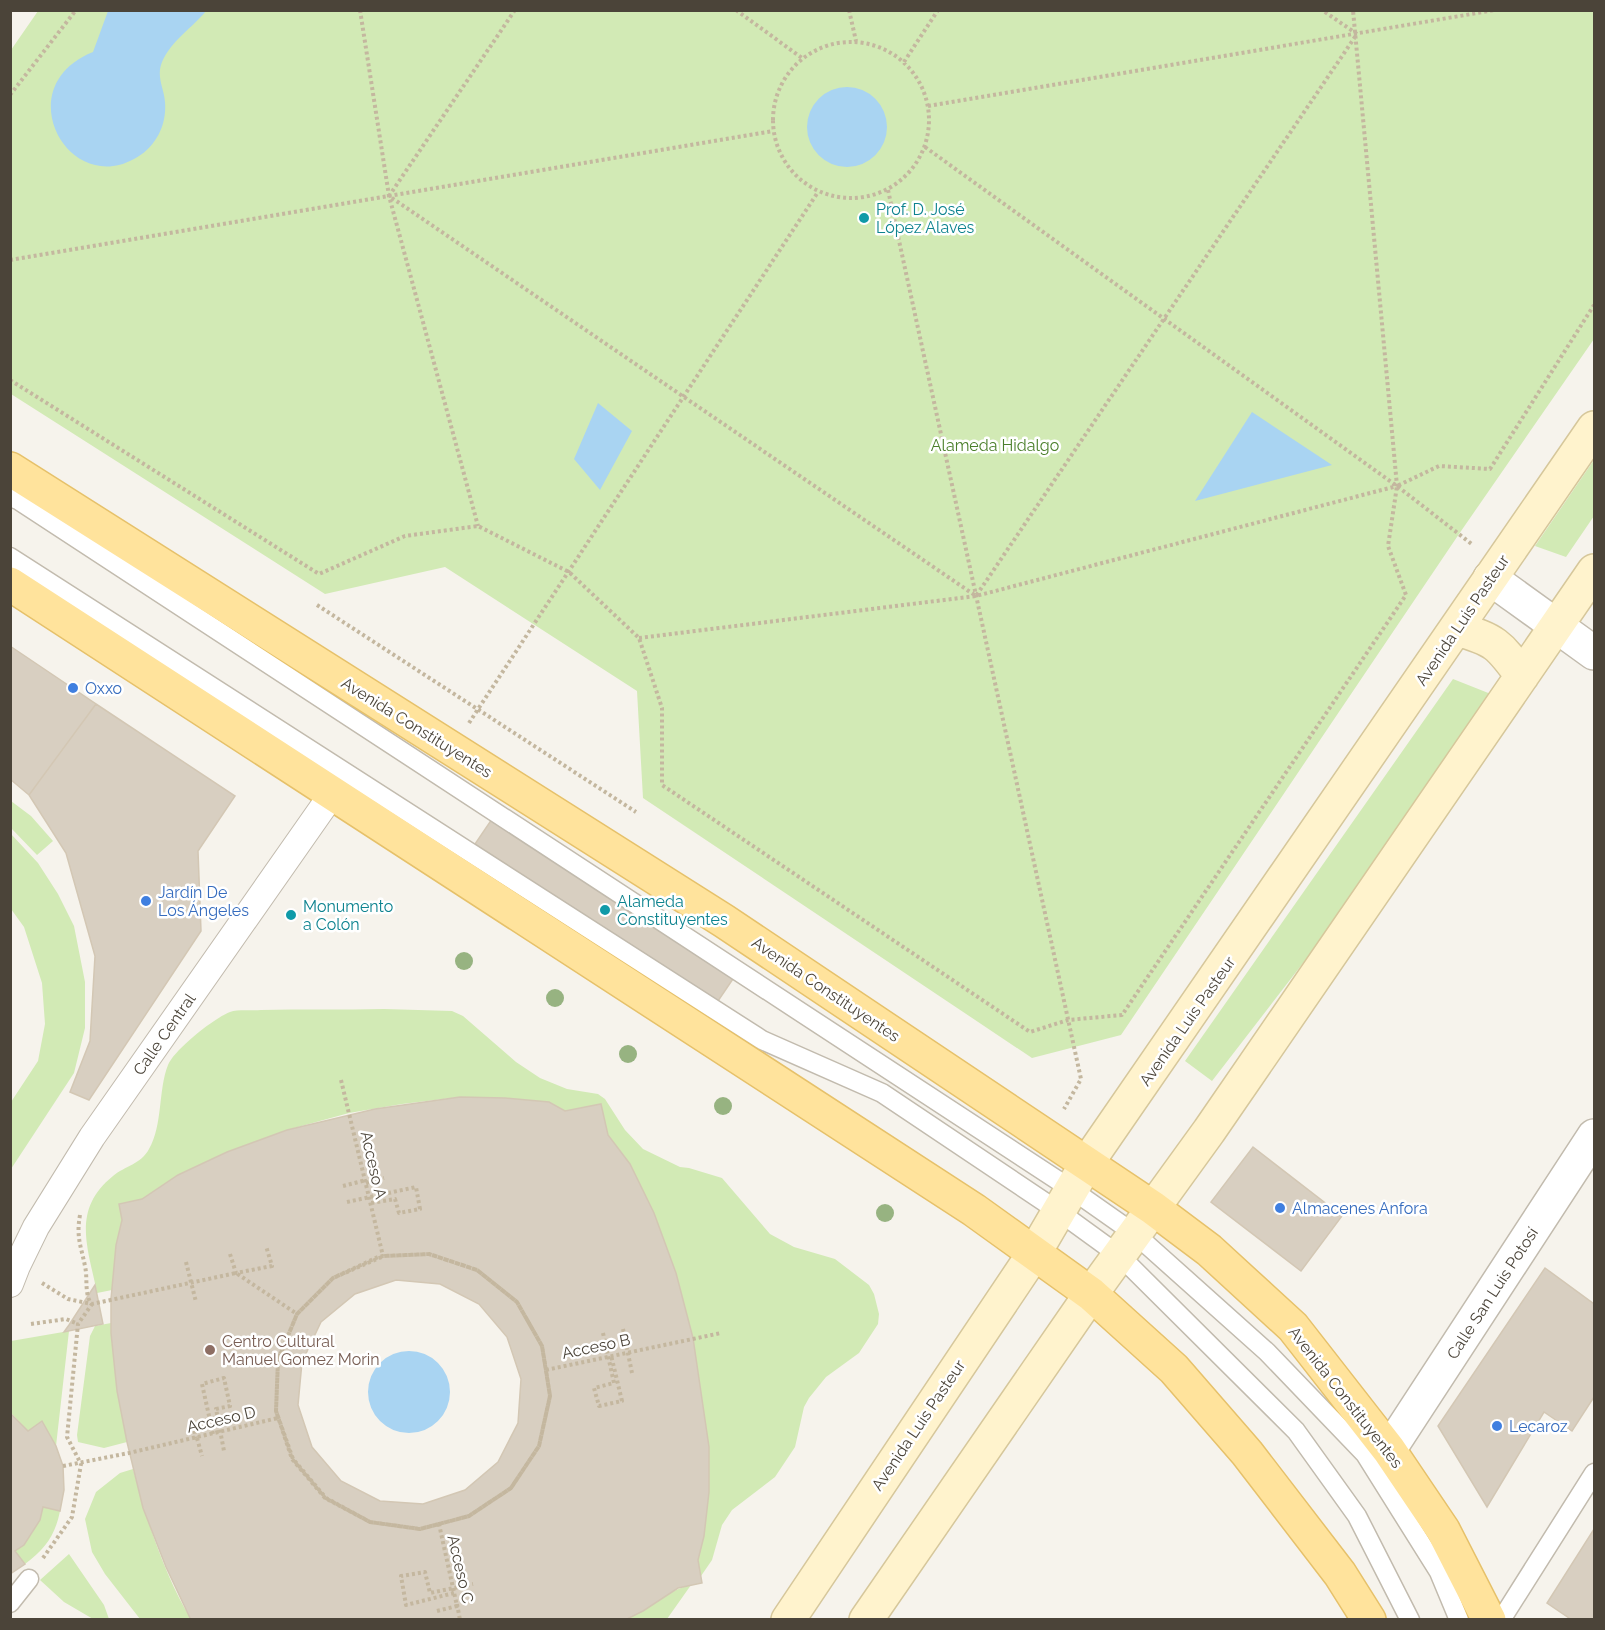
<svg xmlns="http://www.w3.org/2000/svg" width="1605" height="1630" font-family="Raleway,sans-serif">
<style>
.green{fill:#d2eab5}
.water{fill:#a9d4f2}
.building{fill:#d8cfc1;stroke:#d3c7b4;stroke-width:1.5;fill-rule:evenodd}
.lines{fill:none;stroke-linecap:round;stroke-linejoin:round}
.service-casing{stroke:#c2bbae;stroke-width:21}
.pedestrian-casing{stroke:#c2bbae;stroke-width:28}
.minor-casing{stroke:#c2bbae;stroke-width:36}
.secondary-casing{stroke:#d6c79b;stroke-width:36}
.primary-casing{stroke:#e6c16a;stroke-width:36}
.path{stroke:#c4b79f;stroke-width:4;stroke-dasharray:3 3;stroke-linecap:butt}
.service{stroke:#fff;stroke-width:18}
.pedestrian{stroke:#fff;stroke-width:26}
.minor{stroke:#fff;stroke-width:33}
.secondary{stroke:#fff3cd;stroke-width:33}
.primary{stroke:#ffe39c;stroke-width:33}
.tree{fill:#97b381}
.culture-dot{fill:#0f9aa8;stroke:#fff;stroke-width:2}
.shop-dot{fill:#3f7fe0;stroke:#fff;stroke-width:2}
.education-dot{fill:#8d6e63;stroke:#fff;stroke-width:2}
.labels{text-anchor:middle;stroke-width:5;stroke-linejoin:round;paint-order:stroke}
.culture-label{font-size:16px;fill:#0d838f;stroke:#fff;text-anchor:start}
.park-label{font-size:16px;fill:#4a7f2a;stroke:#fff}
.street-label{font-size:16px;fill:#4b4439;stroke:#fff}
.shop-label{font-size:16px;fill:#366cbe;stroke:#fff;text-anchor:start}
.education-label{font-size:16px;fill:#785e54;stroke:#fff;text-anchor:start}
</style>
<rect width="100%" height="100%" fill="#f6f3ec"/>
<!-- green -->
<path class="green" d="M38,11H1594V339L1459,534L1121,1035L1032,1058L643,798L637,691L445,567L325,594L11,394V50Z
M1594,460V516L1566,557L1535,546Z
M1453,679L1506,700L1212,1081L1185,1061Z
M11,801L31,816L53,841L37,855L11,828Z
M11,834L38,863L58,894L74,926L85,982V1028L74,1073L11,1169V1102L38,1061L45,1024L42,983L24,927L11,909Z
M384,1009L452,1011L463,1016L516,1062L540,1078L567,1089L598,1094L605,1099L625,1130L643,1149L680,1167L689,1168L722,1178L770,1234L794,1247L835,1259L869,1285L874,1294L879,1314L878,1324L859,1353L826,1377L809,1398L804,1407L795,1447L775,1477L732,1510L722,1525L712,1560L701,1576L698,1560L709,1447L693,1338L676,1273L654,1213L630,1164L608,1135L601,1104L565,1111L549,1102L505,1098L460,1097L402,1104L349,1113L287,1130L227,1152L178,1175L142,1199L119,1204L122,1220L116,1245L112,1290L97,1293C88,1247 71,1210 113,1176C125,1166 141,1164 149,1149C163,1125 158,1090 168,1065C174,1050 214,1018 230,1012C238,1009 252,1011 261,1010C302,1009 343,1010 384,1009Z
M111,1323L117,1391L127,1442L104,1448L78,1442L77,1435L90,1336L95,1326Z
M69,1331L56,1446L28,1431L11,1413V1341Z
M133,1469C146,1518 165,1577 191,1619H140L105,1574L92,1552L85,1519L96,1492L120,1473Z
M43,1507L60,1511C55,1536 45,1549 25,1564L15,1551C30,1540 39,1524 43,1507Z
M69,1554L104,1605L109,1619H93L64,1602L40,1580Z
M691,1585L667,1619L625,1620C648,1609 667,1590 691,1585Z"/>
<!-- water -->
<path class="water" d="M108,11H206C192,28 171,41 162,62C156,77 164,88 165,102C167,126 155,148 134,159C67,196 8,86 93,52Z
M807 127a40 40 0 1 1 80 0a40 40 0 1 1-80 0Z
M598,403L632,431L600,490L574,459Z
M1252,412L1332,465L1195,501Z
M368 1392a41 41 0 1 1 82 0a41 41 0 1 1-82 0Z"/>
<!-- building -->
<path class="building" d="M10,646L96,704L29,795L10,779Z
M96,704L235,796L198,851L201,931L89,1100L70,1092L90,1041L95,956L66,853L29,795Z
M492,819L735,976L718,1001L475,844Z
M460,1097L505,1098L549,1102L565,1111L601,1104L608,1135L630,1164L654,1213L676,1273L693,1338L709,1447V1492L704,1536L698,1560L702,1583L678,1588L643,1611L625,1620H191L166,1567L143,1508L127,1442L117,1391L111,1333V1299L116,1245L122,1220L119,1204L142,1199L178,1175L227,1152L287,1130L375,1109ZM396,1280L440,1284L479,1304L507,1337L521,1379L518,1423L498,1462L465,1490L423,1504L380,1501L341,1481L312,1447L298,1405L302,1362L321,1322L355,1294Z
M1253,1147L1342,1216L1301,1271L1211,1202Z
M1545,1268L1594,1304V1397L1572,1431L1544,1412L1487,1507L1438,1426Z
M95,1285L103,1324L64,1332L69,1325Z
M10,1413L28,1431L42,1421L56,1446L63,1466L64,1490L60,1511L43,1507L40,1520L24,1545L15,1551L25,1564L10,1574Z
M1594,1529V1620H1572L1547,1603Z"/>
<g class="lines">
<defs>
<path id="service" d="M10,497L18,500L1071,1189L1135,1234L1267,1352L1365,1454L1439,1572L1459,1620
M10,557L762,1040L882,1093L1058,1211L1120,1256L1296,1431L1357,1516L1410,1620
M10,1603L29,1579
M1501,1620L1594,1473"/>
<path id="pedestrian" d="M10,1284L17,1266L36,1227L92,1137L333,793"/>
<path id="minor" d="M1490,578L1594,653
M1389,1450L1594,1136"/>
<path id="secondary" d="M1457,629C1495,640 1499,644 1522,676
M788,1620L1035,1252L1087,1163L1594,428
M866,1620L1091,1294L1209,1131L1594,571"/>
<path id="primary" d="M10,469L724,921L1153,1208L1209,1250L1293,1327L1389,1450L1443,1530L1489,1620
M10,584L974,1210L1091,1294L1174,1369L1247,1453L1340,1574L1369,1620"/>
</defs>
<!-- service casing -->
<use href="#service" class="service-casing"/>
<!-- pedestrian casing -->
<use href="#pedestrian" class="pedestrian-casing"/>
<!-- minor casing -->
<use href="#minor" class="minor-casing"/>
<!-- secondary casing -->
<use href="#secondary" class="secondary-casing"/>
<!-- primary casing -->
<use href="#primary" class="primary-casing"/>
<!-- path -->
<path class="path" d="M360,10L389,196L478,526
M515,10L389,196L976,596L1357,34L1322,10
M736,10L802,58
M849,10L856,41
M773 120a78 78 0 1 1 156 0a78 78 0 1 1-156 0Z
M904,62L938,10
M10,95L76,10
M928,106L1495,10
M925,147L1397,486L1473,545
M888,190L1081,1079L1064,1109
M10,260L773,131
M10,380L319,574L405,536L478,526L569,572L639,638L662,708V785L1030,1032L1068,1020L1122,1015L1406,595L1388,546L1397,486L1439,466L1490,469L1594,305
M317,605L636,812
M639,638L976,596L1397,486L1353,10
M469,723L818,192
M341,1080L383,1256
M366,1183L384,1178
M343,1186L366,1180V1182
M347,1202L416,1187L420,1209L399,1213L395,1199L371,1203
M80,1215C76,1237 81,1246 85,1266C88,1280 84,1291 91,1304
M230,1254L236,1273L272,1266L266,1246
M186,1262L196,1302
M477,1270L429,1254L383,1256L378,1257L333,1278L297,1314L278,1360L276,1411L292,1459L325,1498L370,1522L420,1529L469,1516L511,1488L539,1446L550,1396L542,1346L517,1302L477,1270L429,1254L384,1256L333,1278L297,1314L278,1360L276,1411L293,1459L326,1498L370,1522L420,1529L439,1524L469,1516L511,1488L539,1446L550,1396L546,1370L542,1346L517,1302L477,1270
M42,1283L68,1299L92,1304L236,1273L297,1314
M31,1324L66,1319L78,1324
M623,1329L632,1373
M603,1333L614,1383L594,1388L599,1406L622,1401L611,1355
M546,1370L721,1333
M192,1419L196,1438
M213,1434L202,1384L224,1378L230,1406L216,1409L224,1451
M197,1438L202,1456
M63,1466L129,1453L278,1418
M43,1558L72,1517L81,1464L67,1437L78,1324L92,1304
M454,1593L406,1605L401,1576L425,1572L430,1593L473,1584
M457,1604L460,1620
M437,1611L457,1606L439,1524"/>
<!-- service -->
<use href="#service" class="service"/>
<!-- pedestrian -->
<use href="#pedestrian" class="pedestrian"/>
<!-- minor -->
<use href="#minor" class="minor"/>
<!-- secondary -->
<use href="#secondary" class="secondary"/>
<!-- primary -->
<use href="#primary" class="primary"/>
</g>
<!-- trees -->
<g class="tree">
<circle cx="464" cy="961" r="9"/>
<circle cx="555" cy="998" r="9"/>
<circle cx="628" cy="1054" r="9"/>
<circle cx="723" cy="1106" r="9"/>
<circle cx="885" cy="1213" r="9"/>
</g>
<!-- markers -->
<g class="culture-dot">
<circle cx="864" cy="218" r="6"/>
<circle cx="605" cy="910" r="6"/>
<circle cx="291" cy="915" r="6"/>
</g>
<g class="shop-dot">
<circle cx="73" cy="688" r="6"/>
<circle cx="146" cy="901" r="6"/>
<circle cx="1280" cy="1208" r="6"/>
<circle cx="1497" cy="1426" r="6"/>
</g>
<circle class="education-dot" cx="210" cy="1350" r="6"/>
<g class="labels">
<!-- culture labels -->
<g class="culture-label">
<text x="876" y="215">Prof. D. José<tspan x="876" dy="18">López Alaves</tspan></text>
<text x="617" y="907">Alameda<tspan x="617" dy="18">Constituyentes</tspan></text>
<text x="303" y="912">Monumento<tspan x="303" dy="18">a Colón</tspan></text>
</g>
<!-- park labels -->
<g class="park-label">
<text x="995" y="451">Alameda Hidalgo</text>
</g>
<!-- street labels -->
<g class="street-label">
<text transform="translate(1462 620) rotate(-56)" y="6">Avenida Luis Pasteur</text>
<text transform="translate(417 727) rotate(32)" y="6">Avenida Constituyentes</text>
<text transform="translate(826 989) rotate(34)" y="6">Avenida Constituyentes</text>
<text transform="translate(1187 1021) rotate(-55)" y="6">Avenida Luis Pasteur</text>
<text transform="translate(164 1034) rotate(-55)" y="6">Calle Central</text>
<text transform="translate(374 1165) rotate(77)" y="6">Acceso A</text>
<text transform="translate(1492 1293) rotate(-57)" y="6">Calle San Luis Potosí</text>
<text transform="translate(596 1346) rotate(-12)" y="6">Acceso B</text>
<text transform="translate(1346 1397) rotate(52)" y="6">Avenida Constituyentes</text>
<text transform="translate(221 1419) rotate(-13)" y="6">Acceso D</text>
<text transform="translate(918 1425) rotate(-56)" y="6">Avenida Luis Pasteur</text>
<text transform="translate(461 1569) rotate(77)" y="6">Acceso C</text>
</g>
<!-- shop labels -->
<g class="shop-label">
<text x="85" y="694">Oxxo</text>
<text x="158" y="898">Jardín De<tspan x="158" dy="18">Los Ángeles</tspan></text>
<text x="1292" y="1214">Almacenes Anfora</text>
<text x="1509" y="1432">Lecaroz</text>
</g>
<!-- education labels -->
<g class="education-label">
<text x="222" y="1347">Centro Cultural<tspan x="222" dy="18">Manuel Gomez Morin</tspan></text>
</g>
</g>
<!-- border -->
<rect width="1605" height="1630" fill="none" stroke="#4b4439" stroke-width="24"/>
</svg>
